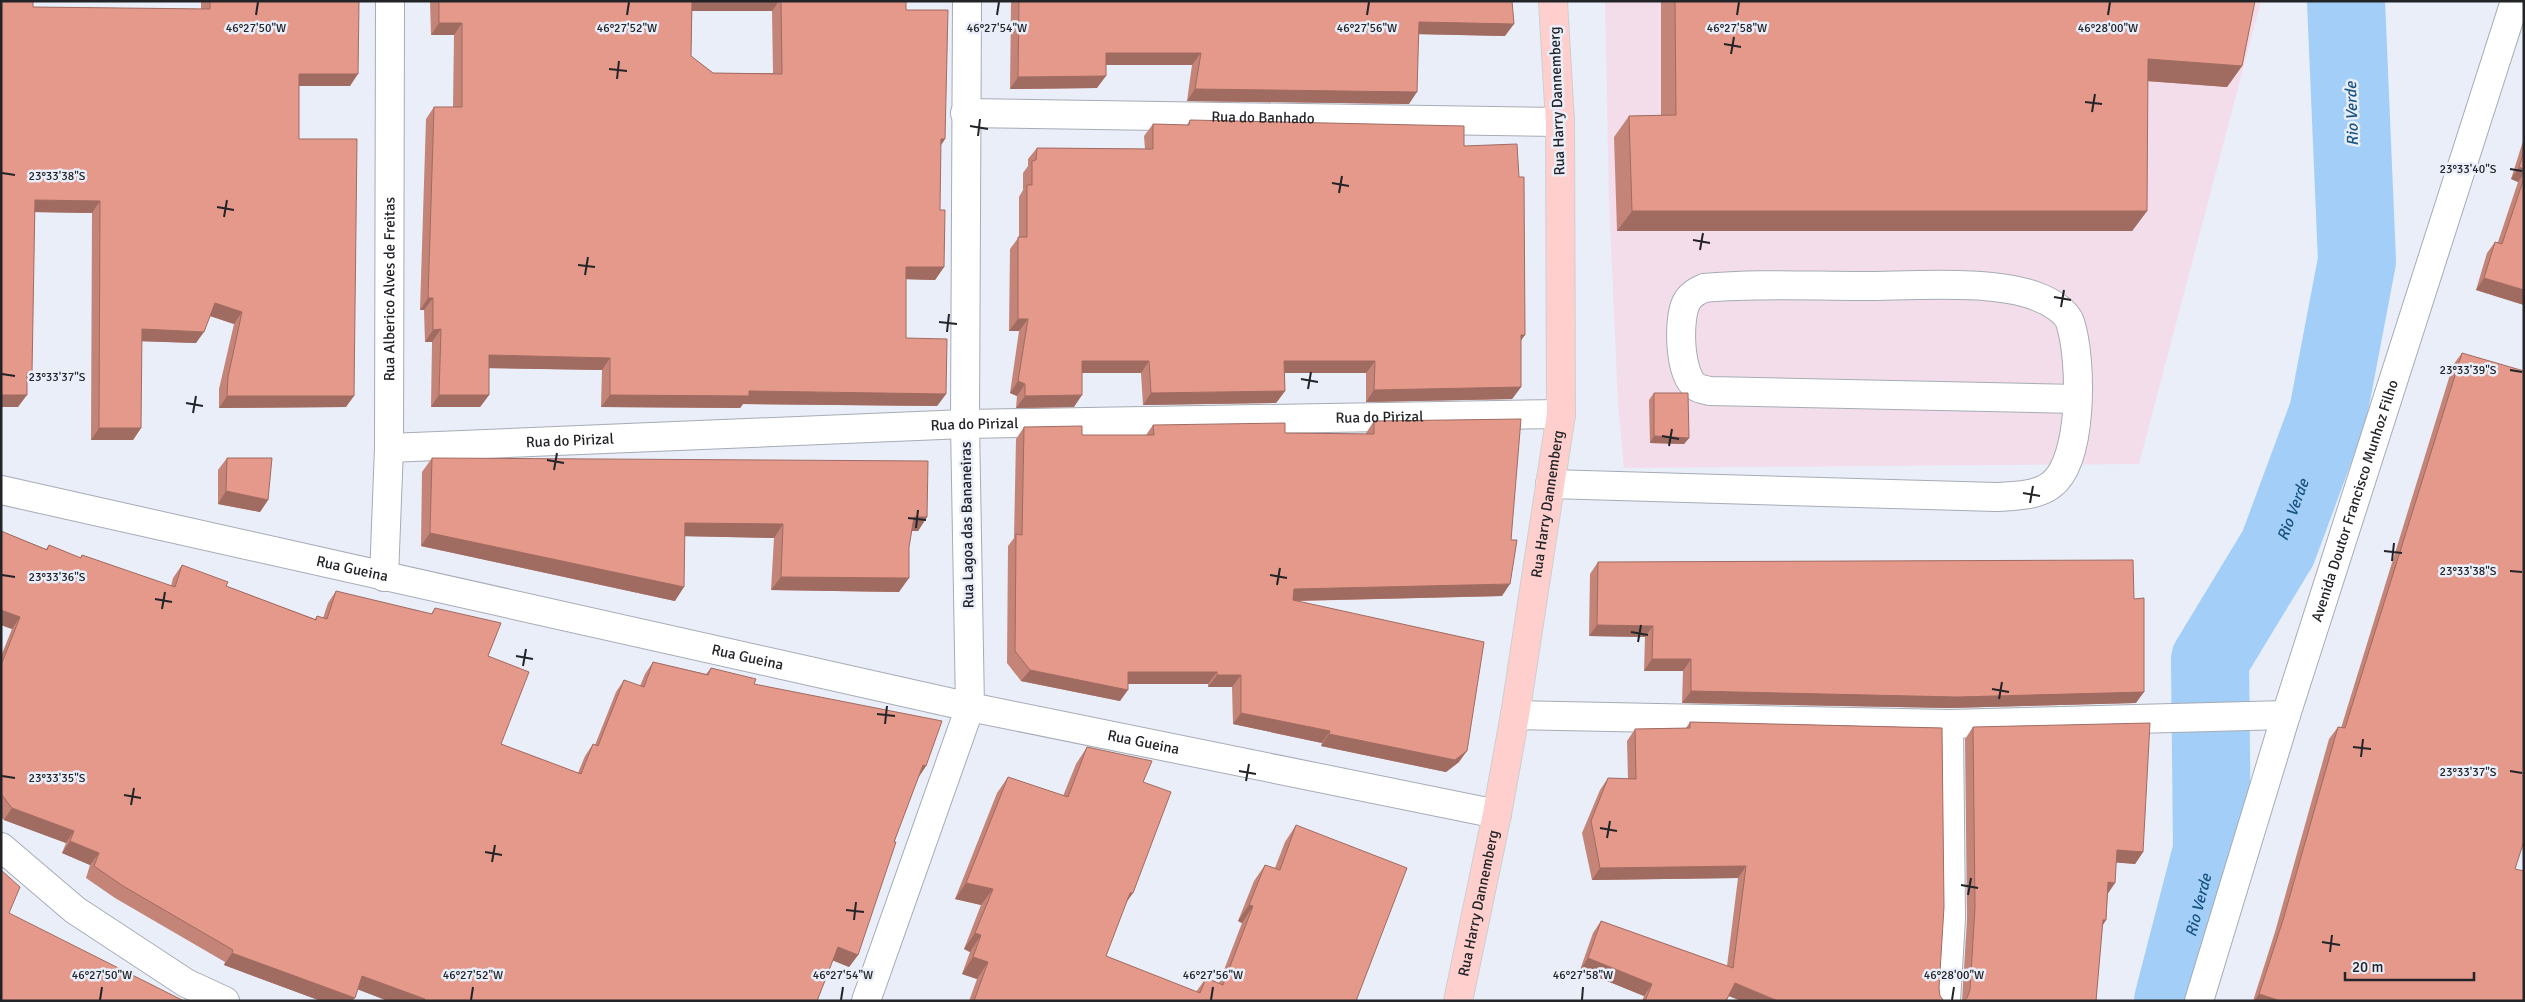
<svg xmlns="http://www.w3.org/2000/svg" width="2525" height="1002" font-family="Signika,sans-serif">
<style>
.commercial{fill:#f3ddea}
.lines{fill:none;stroke-linecap:round;stroke-linejoin:round}
.river{stroke:#a2cef7;stroke-width:78}
.minor-casing{stroke:#a6acb5;stroke-width:30}
.major-casing{stroke:#cecfd0;stroke-width:30}
.minor{stroke:#fff;stroke-width:28}
.major{stroke:#fecfcd;stroke-width:28}
.wall{fill:#c48478;fill-rule:evenodd}
.shaded-wall{fill:#a06b61}
.building{fill:#e4998b;stroke:#a06b61}
.ticks{fill:none;stroke:#222428;stroke-width:2}
.labels{text-anchor:middle;stroke-width:5;stroke-linejoin:round;paint-order:stroke}
.street-label{font-size:15px;fill:#222428;stroke:#e9eef9}
.water-label{font-size:16px;font-style:italic;fill:#175281;stroke:#e9eef9}
.ticks-label{font-size:12px;text-anchor:middle;fill:#222428;stroke:#e9eef9;stroke-width:5;stroke-linejoin:round;paint-order:stroke}
</style>
<rect width="100%" height="100%" fill="#e9eef9"/>
<!-- commercial -->
<path class="commercial" d="M1605,1H2261L2139,464L1624,468L1618,404L1609,201Z"/>
<g class="lines">
<!-- river -->
<path class="river" id="s1" d="M2173,1001L2212,850L2210,660L2278,548L2328,413L2357,261L2346,1"/>
<defs>
<g id="minor">
<path id="s2" d="M965,113L1560,122"/>
<path id="s3" d="M389,448L965,424L1561,414"/>
<path d="M1550,484L1996,497C2013,496 2037,496 2051,485C2084,461 2082,358 2070,322C2066,311 2049,301 2038,297C1995,279 1910,286 1862,286C1810,286 1756,283 1704,288C1697,291 1689,296 1686,303C1678,320 1679,373 1695,386C1699,389 1705,390 1710,391L2077,399"/>
<path id="s4" d="M1,490L970,707L1497,814"/>
<path id="s5" d="M384,577L389,448L390,1"/>
<path d="M1515,715L1949,724L2286,715"/>
<path d="M1,847L75,910L186,983L225,1001"/>
<path d="M866,1001L970,707L965,424L967,1"/>
<path d="M1946,1001L1951,919L1949,724"/>
<path id="s6" d="M2199,1001L2286,715L2515,1"/>
</g>
<g id="major">
<path id="s7" d="M1458,1001L1497,814L1515,715L1561,414L1560,122L1553,1"/>
</g>
</defs>
<!-- minor casing -->
<use href="#minor" class="minor-casing"/>
<!-- major casing -->
<use href="#major" class="major-casing"/>
<!-- minor -->
<use href="#minor" class="minor"/>
<!-- major -->
<use href="#major" class="major"/>
</g>
<!-- wall -->
<path class="wall" d="M201,1H359L350,86H299V139L346,407L219,408V389L234,324L210,316L196,343L141,341V428L133,440H91L92,213L35,212L27,380L18,407L33,7L201,9Z
M430,1H906V10L945,139L940,146V210L944,267L935,280L906,279V338L946,394L937,406L743,404L740,408L601,407L602,370L489,368V395L480,407H431L432,342H425L424,310H420L426,119L434,107H453L454,35H431ZM692,11H772L773,73H713L691,56Z
M1011,1H1512L1505,36L1419,34L1409,104L1187,101L1192,65H1106L1097,88L1010,89Z
M1661,1H2255L2242,66L2227,87L2147,81V211L2132,231H1617L1614,137L1629,116L1661,115Z
M1190,120L1464,146L1521,341V387L1512,399L1366,402V373H1285V391L1276,403L1143,405L1141,373H1082L1074,407L1016,408L1017,396L1010,393L1019,331H1009L1010,249L1019,237V197L1023,190V173L1028,166V159L1037,148L1145,149L1144,136L1153,124L1187,125Z
M2524,138V305L2476,290L2487,253L2495,242H2498L2518,182L2511,179Z
M2462,353L2515,869L2524,1001H2253L2275,932L2329,739L2338,727L2341,728L2453,365Z
M1654,393L1689,438L1684,444L1650,443L1649,400Z
M1374,421L1502,596L1297,601L1459,762L1446,772L1321,746L1322,743L1233,724L1232,687H1208V684H1128L1120,701L1021,681L1007,663L1008,546L1014,538L1016,439L1024,427L1082,435H1146L1153,425L1285,433L1366,434V433Z
M227,458L268,500L260,512L218,504V470Z
M432,458L927,517L918,531H912L899,592L771,590L774,538L685,536L675,601L421,546L422,472Z
M1,531L46,549L49,545L80,558L82,555L171,586L173,578L182,565L226,586L315,619L317,616L323,618L328,603L336,591L431,614L435,608L488,656L501,744L578,773L585,756L593,744L595,745L616,692L624,680L640,686L645,674L653,662L706,674L711,668L754,684L926,766L918,778L894,842L858,955L849,967L833,960L817,1001H388L358,989L352,1001H321L224,965L225,962L115,898L86,878L90,865L62,853L66,843L4,820L1,817V656L12,629L1,625Z
M1598,562L2136,703L1949,708L1682,703L1683,671H1644L1645,637L1589,636L1590,574Z
M1690,722L1942,728L1729,996L1726,1001H1642L1644,996L1580,970L1593,933L1601,921L1727,966L1738,878L1592,880L1582,833L1600,790L1608,778L1628,779L1627,741L1635,729L1686,728Z
M1973,727L2143,852L2135,864L2116,862L2108,893L2106,920L2102,926L2096,1001H1962L1967,919L1965,739Z
M1087,747L1143,782L1126,902L1106,956L1196,992L1206,978L1219,983L1242,923L1238,921L1254,881L1265,865L1275,868L1285,842L1296,825L1356,1001H969L977,979L962,974L970,952L964,949L981,905L955,899L997,793L1008,777L1063,796L1076,764Z"/>
<!-- shaded-wall -->
<path class="shaded-wall" d="M690,1H779L772,11H684Z
M1419,22L1514,24L1505,36L1410,34Z
M439,23H462L454,35H431Z
M1106,53H1201L1192,65H1097Z
M2148,59L2242,66L2227,87L2133,80Z
M299,74H358L350,86H290Z
M1106,76L1097,88L1010,89L1018,77Z
M1195,89L1417,92L1409,104L1187,101Z
M941,139H945L937,151Z
M2519,167L2524,169V174L2518,182L2511,179Z
M35,200L100,201L92,213L27,212Z
M1632,211H2147L2132,231H1617Z
M906,267H944L935,280L898,279Z
M2484,278L2524,290V305L2476,290Z
M428,298H433L424,310H420Z
M215,303L242,312L234,324L207,315Z
M1018,319H1028L1019,331H1009Z
M142,329L204,332L196,343L133,341Z
M441,329L432,342H425L433,330Z
M1521,335H1525L1516,347Z
M489,355L610,358L602,370L480,368Z
M1082,361H1149L1141,373H1074Z
M1284,361H1375L1366,373H1276Z
M27,373H32L24,385Z
M1018,381L1025,384L1017,396L1010,393Z
M1521,387L1512,399L1366,402L1374,390Z
M749,391L946,394L937,406L743,404L740,408L601,407L610,395Z
M1285,391L1276,403L1143,405L1151,393Z
M1,395H27L18,407H1Z
M439,395H489L480,407H431Z
M1082,395L1074,407L1016,408L1025,396Z
M227,396H354L346,407L219,408Z
M99,428H141L133,440H91Z
M1654,436L1689,438L1684,444L1650,443Z
M226,491L268,500L260,512L218,504Z
M914,517H927L918,531H905Z
M685,523L783,524L774,538L675,536Z
M430,533L684,587L675,601L421,546Z
M781,577L909,578L899,592L771,590Z
M1510,584L1502,596L1285,601L1294,589Z
M1,610L20,617L12,629L1,625Z
M1597,625L1653,626L1645,637L1589,636Z
M1652,659H1691L1683,671H1644Z
M1030,670L1128,690L1120,701L1021,681Z
M1128,672H1217L1208,684H1120Z
M1217,675H1241L1232,687H1208Z
M1691,691L2144,692L2136,703L1949,708L1682,703Z
M1241,713L1330,731L1322,743L1233,724Z
M1329,734L1467,751L1459,762L1446,772L1321,746Z
M923,765L926,766L918,778Z
M12,808L74,831L66,843L4,820Z
M70,841L99,853L90,865L62,853Z
M2117,850L2143,852L2135,864L2109,862Z
M1746,866L1738,878L1592,880L1600,868Z
M2108,882L2115,883L2107,895Z
M966,883L993,889L981,905L955,899Z
M1130,893H1133L1121,910Z
M1249,905L1253,906L1242,923L1238,921Z
M2103,920H2106L2098,932Z
M975,933L981,935L970,952L964,949Z
M838,947L858,955L849,967L829,959Z
M232,953L355,998L352,1001H321L224,965Z
M973,957L988,962L977,979L962,974Z
M1588,958L1652,984L1644,996L1580,970Z
M362,976L425,999L424,1001H388L354,988Z
M1735,983L1778,1001H1741L1726,995Z
M2259,994L2281,1001H2254Z"/>
<!-- building -->
<path class="building" d="M1,1H33V7L210,9V1H359L358,74H299V139H357L354,396H227L228,377L242,312L215,303L204,332L142,329L141,428H99L100,201L35,200L32,373H27V395H1Z
M439,1H692L691,56L713,73L782,74L781,1H906V10H948L945,139H941L940,210H945L944,267H906V338L947,339L946,394L749,391V396L610,395V358L489,355V395H439L441,329L433,330V298H428L434,107H462V23H439Z
M1019,1H1512L1514,24L1419,22L1417,92L1195,89L1201,53H1106V76L1018,77Z
M1675,1H2255L2242,66L2148,59L2147,211H1632L1629,116L1676,115Z
M1190,120L1464,126V146L1517,144L1519,177H1524L1525,335H1521V387L1374,390L1375,361H1284L1285,391L1151,393L1149,361H1082V395L1025,396V384L1018,381L1028,319H1018V237H1027V185H1032V161L1036,160L1037,148L1153,149V124L1189,125Z
M2524,152V169L2519,167Z
M2524,178V290L2484,278L2495,242L2502,244Z
M2462,353L2524,371V841L2515,869L2524,871V1001H2281L2259,994L2283,920L2338,727L2345,728Z
M1654,393H1688L1689,438L1654,436Z
M1521,419L1511,540H1517L1510,584L1294,589L1293,600L1484,642L1467,751L1455,760L1329,734L1330,731L1241,713V675H1217V672H1128V690L1030,670L1015,651L1016,534L1022,535L1024,427L1082,426V435H1154L1153,425L1285,423V433L1374,434V421Z
M227,458H272L268,500L226,491Z
M432,458L928,461L927,517H914L909,547V578L781,577L783,524L685,523L684,587L430,533Z
M1,531L47,550L49,545L81,558L82,555L175,587L182,565L228,582L226,586L316,620L317,616L327,619L336,591L432,614L435,608L501,623L488,656L529,672L501,744L581,774L593,744L598,746L624,680L644,687L653,662L708,675L711,668L756,679L754,684L942,721L926,766L923,765L894,842H896L858,955L838,947L817,1001H425V999L362,976L355,998L232,953L233,950L123,886L94,866L99,853L70,841L74,831L12,808L1,794V665L20,617L1,610Z
M2133,560L2134,599L2144,598V692L1957,697L1691,691V659H1652L1653,626L1597,625L1598,562Z
M1690,722L1942,728L1944,907L1939,988L1940,996L1944,1001H1778L1735,983L1726,1001H1645L1652,984L1588,958L1601,921L1733,968L1746,866L1600,868L1591,821L1608,778L1636,779L1635,729L1690,728Z
M2150,723L2143,852L2117,850L2115,883L2108,882L2106,920H2103L2096,1001H1964L1967,998L1970,990L1975,907L1973,727Z
M1087,747L1152,761L1143,782L1171,792L1133,893H1130L1106,956L1200,993L1206,978L1223,985L1253,906L1249,905L1265,865L1280,870L1296,825L1407,868L1356,1001H974L988,962L973,957L981,935L975,933L993,889L966,883L1008,777L1068,797Z
M1,870L20,887L9,913L184,1001H1Z"/>
<!-- ticks -->
<path class="ticks" d="M256,15L258,2M627,15L629,2M997,15L999,2M1367,15L1369,2M1737,15L1739,2M2108,15L2110,2M1724,44L1741,47M1731,54L1734,37M609,69L627,71M617,79L619,61M2085,102L2102,104M2092,112L2095,94M970,126L988,129M978,136L980,119M2510,169L2522,171M2,173L15,175M1332,183L1349,186M1339,193L1342,176M217,207L234,210M224,217L227,200M1693,240L1710,243M1700,250L1703,233M578,265L595,267M585,275L588,257M2054,297L2071,300M2061,307L2064,290M939,322L957,324M947,332L949,314M2510,370L2522,372M2,374L15,376M1301,379L1318,382M1308,389L1311,372M186,403L203,406M193,413L196,396M1662,436L1679,439M1669,446L1672,429M547,460L564,463M554,470L557,453M2023,493L2040,496M2030,503L2033,486M908,518L926,520M916,528L918,510M2384,551L2402,553M2392,561L2394,543M2510,571L2522,572M2,575L15,577M1270,575L1287,578M1277,585L1280,568M155,599L172,602M162,609L165,592M1631,632L1648,635M1638,642L1641,625M516,656L533,659M523,666L526,649M1992,689L2009,692M1999,699L2002,682M877,714L895,716M885,724L887,706M2353,747L2371,749M2361,757L2363,739M1239,771L1256,774M2510,771L2522,773M2,776L15,778M1246,781L1249,764M124,795L141,798M131,805L134,788M1600,828L1617,831M1607,838L1610,821M485,852L502,855M492,862L495,845M1961,885L1978,888M1968,895L1971,878M846,910L864,912M854,920L856,902M2322,942L2340,945M2330,952L2332,935M100,1000L102,987M471,1000L473,987M841,1000L843,987M1211,1000L1213,987M1582,1000L1583,987M1952,1000L1954,987"/>
<g class="labels">
<!-- street labels -->
<g class="street-label">
<text transform="translate(1557 101) rotate(-92)" y="5">Rua Harry Dannemberg</text>
<text dy="5" stroke="none"><textPath href="#s2" startOffset="298">Rua do Banhado</textPath></text>
<text dy="5" stroke="none"><textPath href="#s5" startOffset="288">Rua Alberico Alves de Freitas</textPath></text>
<text dy="5" stroke="none"><textPath href="#s3" startOffset="991">Rua do Pirizal</textPath></text>
<text dy="5" stroke="none"><textPath href="#s3" startOffset="586">Rua do Pirizal</textPath></text>
<text dy="5" stroke="none"><textPath href="#s3" startOffset="181">Rua do Pirizal</textPath></text>
<text dy="5" stroke="none"><textPath href="#s6" startOffset="524">Avenida Doutor Francisco Munhoz Filho</textPath></text>
<text dy="5" stroke="none"><textPath href="#s7" startOffset="505">Rua Harry Dannemberg</textPath></text>
<text transform="translate(967 525) rotate(-91)" y="5">Rua Lagoa das Bananeiras</text>
<text dy="5" stroke="none"><textPath href="#s4" startOffset="360">Rua Gueina</textPath></text>
<text dy="5" stroke="none"><textPath href="#s4" startOffset="765">Rua Gueina</textPath></text>
<text dy="5" stroke="none"><textPath href="#s4" startOffset="1170">Rua Gueina</textPath></text>
<text dy="5" stroke="none"><textPath href="#s7" startOffset="100">Rua Harry Dannemberg</textPath></text>
</g>
<!-- water labels -->
<g class="water-label">
<text transform="translate(2351 114) rotate(-92)" y="6">Rio Verde</text>
<text dy="6" stroke="none"><textPath href="#s1" startOffset="518">Rio Verde</textPath></text>
<text dy="6" stroke="none"><textPath href="#s1" startOffset="99">Rio Verde</textPath></text>
</g>
</g>
<g class="ticks-label">
<text x="256" y="32">46°27'50"W</text>
<text x="627" y="32">46°27'52"W</text>
<text x="997" y="32">46°27'54"W</text>
<text x="1367" y="32">46°27'56"W</text>
<text x="1737" y="32">46°27'58"W</text>
<text x="2108" y="32">46°28'00"W</text>
<text x="2468" y="173">23°33'40"S</text>
<text x="57" y="180">23°33'38"S</text>
<text x="2468" y="374">23°33'39"S</text>
<text x="57" y="381">23°33'37"S</text>
<text x="2468" y="575">23°33'38"S</text>
<text x="57" y="581">23°33'36"S</text>
<text x="2468" y="776">23°33'37"S</text>
<text x="57" y="782">23°33'35"S</text>
<text x="102" y="979">46°27'50"W</text>
<text x="473" y="979">46°27'52"W</text>
<text x="843" y="979">46°27'54"W</text>
<text x="1213" y="979">46°27'56"W</text>
<text x="1583" y="979">46°27'58"W</text>
<text x="1954" y="979">46°28'00"W</text>
</g>
<!-- border -->
<rect width="2525" height="1002" fill="none" stroke="#222428" stroke-width="5"/>
<!-- scale -->
<path d="M2345 972v8h129v-8" fill="none" stroke="#222428" stroke-width="2.5"/>
<text x="2352" y="972" font-size="15" fill="#222428" stroke="#e9eef9" stroke-width="4" paint-order="stroke">20 m</text>
</svg>
